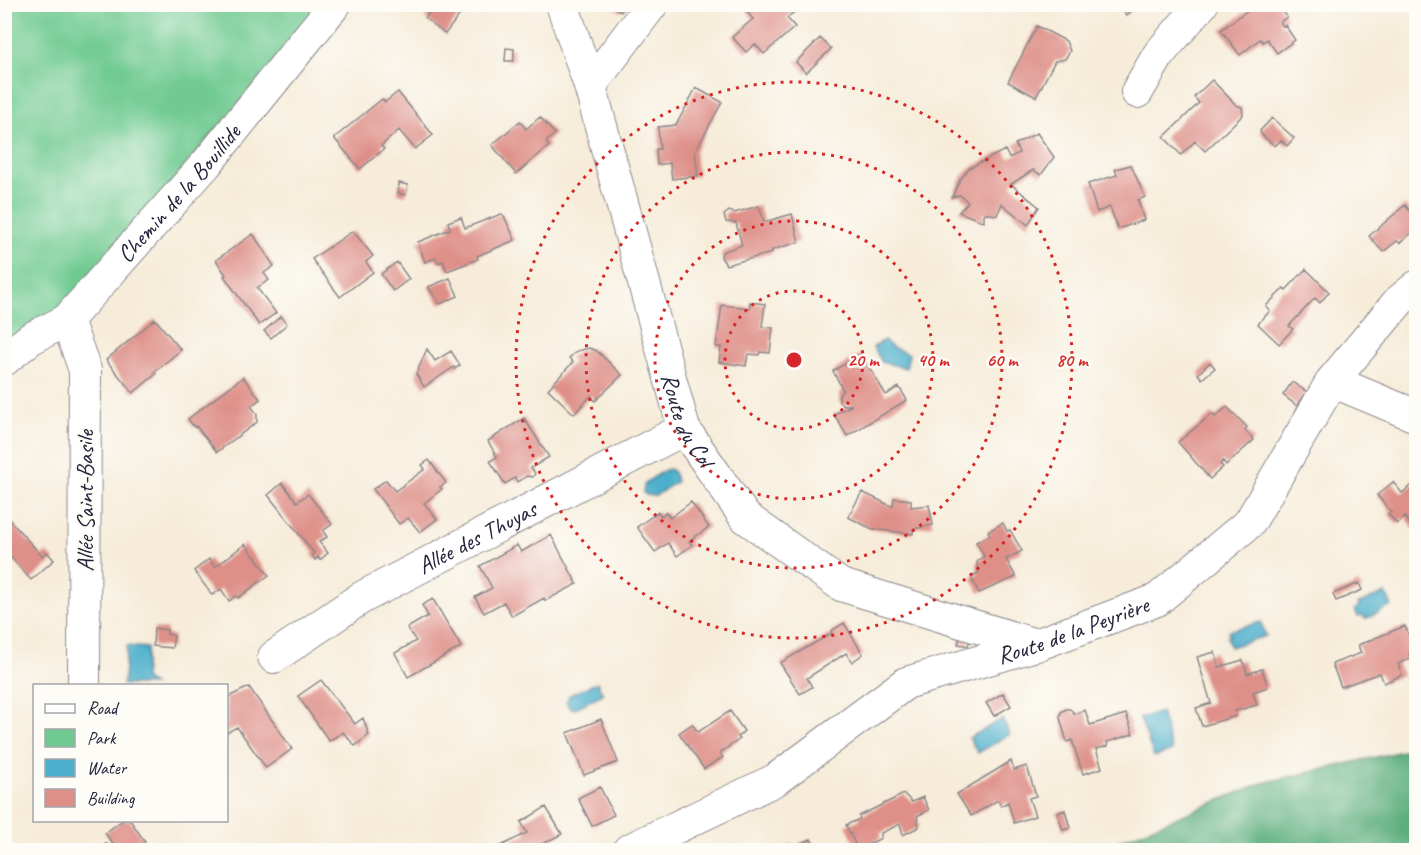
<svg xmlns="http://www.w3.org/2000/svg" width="1421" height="855" font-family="Caveat,sans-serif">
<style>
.green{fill:#6fca91;stroke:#487666;stroke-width:1.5}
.forest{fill:#5bae7b;stroke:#3e685b;stroke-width:1.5}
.water{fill:#4cafcb;stroke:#376883;stroke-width:1.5}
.building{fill:#de8f88}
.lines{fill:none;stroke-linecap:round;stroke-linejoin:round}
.minor-casing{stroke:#8c878a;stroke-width:34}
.minor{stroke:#fff;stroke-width:32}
.ring{fill:none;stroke:#d62828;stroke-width:3;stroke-dasharray:3 6}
.labels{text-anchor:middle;stroke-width:5;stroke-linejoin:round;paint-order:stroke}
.street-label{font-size:24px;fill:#22223b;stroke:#fdfcf7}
.centre{fill:#d62828;stroke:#fdfcf7;stroke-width:3}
.ring-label{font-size:18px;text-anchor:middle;font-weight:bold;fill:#d62828;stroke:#fdfcf7;stroke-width:5;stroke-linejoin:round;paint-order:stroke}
</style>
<rect width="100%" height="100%" fill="#fdfcf7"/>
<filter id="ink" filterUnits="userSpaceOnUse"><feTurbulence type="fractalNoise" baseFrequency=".0167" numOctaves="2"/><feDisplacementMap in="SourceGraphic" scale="12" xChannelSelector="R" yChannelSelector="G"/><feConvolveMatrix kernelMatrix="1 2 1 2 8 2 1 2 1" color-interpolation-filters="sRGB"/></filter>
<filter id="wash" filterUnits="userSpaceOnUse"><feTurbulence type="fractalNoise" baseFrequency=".008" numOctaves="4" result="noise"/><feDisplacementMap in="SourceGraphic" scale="24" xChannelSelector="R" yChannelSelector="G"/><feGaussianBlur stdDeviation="1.35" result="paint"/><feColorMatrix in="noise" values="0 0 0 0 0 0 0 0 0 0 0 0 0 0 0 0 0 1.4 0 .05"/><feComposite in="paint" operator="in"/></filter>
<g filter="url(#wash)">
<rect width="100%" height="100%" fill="#f6ecd9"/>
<!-- green -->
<path class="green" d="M5,5H319L290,43L66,307L5,355Z"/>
<!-- forest -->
<path class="forest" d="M1416,748V850H1096L1262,783Z"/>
<!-- water -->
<path class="water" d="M884,340L892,347L909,354L906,368L882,362L873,347Z
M669,469L674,472L676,482L655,496L646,495L643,492L645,483L665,470Z
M1386,593L1392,606L1365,619L1363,616L1358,617L1355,609L1359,607L1358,604Z
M1261,622L1266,636L1230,647L1227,636L1230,635L1228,631Z
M127,646L147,648L144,679L153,685H123Z
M597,682L603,694L574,709L569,707L566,701L569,699L568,696Z
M1161,712L1172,751L1154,757L1140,718Z
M1002,719L1010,734L978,753L969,738Z"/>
<g id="blocks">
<!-- building -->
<path class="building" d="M436,4H468L445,34L425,18Z
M755,4H794L798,9L787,18L795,27L764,54L755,44L746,52L732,37L753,19L747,12Z
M1122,4H1138L1126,16Z
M1256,4H1278L1287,17L1280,22L1283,26L1285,25L1295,40L1277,53L1267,39L1263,42L1260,39L1240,55L1221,30Z
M611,5H626L621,12Z
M1037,26L1066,41L1070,51L1065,59L1055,61L1036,97L1008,82Z
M820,38L831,49L806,73L796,62Z
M506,48L514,49V61H505Z
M1212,80L1236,105L1242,107L1243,115L1205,151L1195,141L1181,155L1164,137L1199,103L1194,97Z
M696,88L722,102L695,152L698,176L672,179L670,163L657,165L656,149H660L658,127L676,125Z
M398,92L433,135L415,149L399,130L381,146L384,149L360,169L334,138L382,99L385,102Z
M540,117L555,134L546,142L549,146L516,174L492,145L520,121L526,129Z
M1272,118L1294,138L1287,146L1281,140L1275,146L1262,135L1260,131Z
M1037,133L1054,157L1041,175L1033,170L1011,184L1039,207L1028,225L1002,204L997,215L984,213V222L959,212L968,202L960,195L952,197L960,180L969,168L1005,150L1009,158L1019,153L1015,144Z
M1131,165L1145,197L1138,200L1144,220L1118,229L1110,207L1097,212L1088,184L1117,175L1115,169Z
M399,183L408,185L406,195L398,193Z
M1405,205L1416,218V229L1400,243L1397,241L1383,252L1369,236Z
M759,206L764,222L792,214L799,242L772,250V253L726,265L721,257L722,252L742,245L736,223L726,222L724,215L729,211L734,213Z
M501,214L504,216L515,240L477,256L478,259L447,271L443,261L438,263L436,258L425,262L418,242L450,229L448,222L461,217L465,228Z
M353,231L373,256L366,262L373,272L340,297L312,259Z
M253,234L274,266L264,273L269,280L257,288L276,313L259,325L224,276L226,275L216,260Z
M397,262L409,279L393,291L381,274Z
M1306,269L1329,292L1320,303L1315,298L1289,326L1293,329L1279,344L1258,324L1270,311L1266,306L1284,288L1286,290Z
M450,278L458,296L440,304L428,287Z
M750,302L765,304L762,327L773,328L770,353L760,352L759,355L748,354L746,366L719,362L721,347H716L722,305L750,308Z
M281,316L287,324L271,338L264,331Z
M155,319L181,350L154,372L156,374L133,393L106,360Z
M589,348L597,351L622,375L595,401L591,396L574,414L548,389L573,362L569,358L577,351Z
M427,349L435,361L451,351L460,365L455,369L454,367L424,387L416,374Z
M861,354L886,395L899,387L907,400L847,436L834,414L852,405H844L839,402V395L843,390L833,371Z
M1210,362L1215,368L1202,379L1198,374Z
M243,377L260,399L251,406L257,414V422L217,452L196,426L194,427L188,419Z
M1292,382L1307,392L1297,406L1283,395Z
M1227,407L1247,427L1245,430L1254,440L1226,465L1223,461L1220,464L1223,467L1210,479L1178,442L1212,414L1215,417Z
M524,418L549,457L531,468L535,473L533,477L527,476L517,482L515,478L505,484L490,461L497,457L488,441Z
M429,460L446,483L440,487L442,489L424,503L437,519L420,532L408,518L399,524L373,489L386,480L395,491L425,469L422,465Z
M1393,482L1402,493L1416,482V532L1405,517L1397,524L1388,514L1391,512L1377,495Z
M282,483L297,502L308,494L332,524L323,531L327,537L319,542L328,553L320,560L318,557L315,560L312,555L314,553L268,495Z
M862,492L891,506H893L894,498L911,500V507L929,505L933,525L913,529V534L872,529L848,517Z
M691,502L709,527L689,541L692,545L677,556L668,543L655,552L637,527L658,512L661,516L666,512L670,518Z
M4,514L42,556L47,552L54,560L31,580L9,555L4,558Z
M1003,523L1007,531L1010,530L1022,551L1006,559L1016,577L979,593L971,577L978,573L977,562L984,556L976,542L990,535L988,531Z
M551,535L577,584L545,601L544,598L512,616L504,602L484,613L475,597L492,588L480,566L517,545L521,552Z
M245,544L269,575L238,598L236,596L229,601L221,589L212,595L194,571L209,559L215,567Z
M1359,583L1362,590L1336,601L1333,594Z
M433,599L461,647L408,677L395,653L416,641L407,628L428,616L422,605Z
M844,623L863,654L852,662L846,653L807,678L812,687L800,694L780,663L832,633L831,631Z
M1405,626L1416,651L1409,654L1411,658L1398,664L1402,675L1384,683L1380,673L1341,687L1332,664L1361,653L1358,645Z
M154,628L167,630V634L174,636L172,648L153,646Z
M961,634L971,636L968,646L958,644Z
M1215,652L1219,667L1243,660L1247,674L1262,669L1268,687L1253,692L1257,705L1235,711L1236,716L1202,726L1196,708L1211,703L1197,657Z
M321,680L355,724L363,718L369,735L355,746L343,732L329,741L298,696Z
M249,687L292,749L266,768L237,727L226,733V698Z
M1003,693L1011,706L994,716L986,703Z
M1066,709H1070L1075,714L1085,710L1090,725L1126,714L1133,734L1107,742L1108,746L1096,749L1102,768L1083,774L1072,740L1067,742L1060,718L1061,712Z
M730,711L744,731L738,737L740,739L720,753L723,757L704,769L679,733L692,724L698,732Z
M601,719L618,762L584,775L567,733Z
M1011,761L1014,770L1027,766L1036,796L1029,798L1035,816L1014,823L1008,802L1001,806L998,800L971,816L957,794Z
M600,787L614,815L592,826L578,798Z
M904,794L912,802L923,797L929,810L917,816L919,827L903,835L900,824L881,833V838L858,850L846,825L860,819L859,816Z
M546,807L562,834L536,847L538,850H445V846L497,848L527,833L521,822Z
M1065,810L1070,828L1063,830L1057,813Z
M123,820H130L145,842L133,850H117L105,833Z
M811,839L816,850H779L791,844L793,847Z
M106,843L111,850H95Z"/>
</g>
</g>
<g filter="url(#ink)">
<use href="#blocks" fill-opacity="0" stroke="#8c878a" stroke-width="1.5"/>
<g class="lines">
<defs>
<g id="minor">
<path id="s1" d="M562,4L590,86L684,429L745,517L841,585L1036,645"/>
<path d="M590,86L652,4"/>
<path d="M1137,92L1159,54L1202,4"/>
<path d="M67,320L85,370L84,686"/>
<path id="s2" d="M4,360L30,339L67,320L207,163L335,4"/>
<path d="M1332,381L1416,416"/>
<path id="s3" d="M274,657L361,598L684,429"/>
<path id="s4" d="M629,850L775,780L906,683L1036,645L1157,600L1250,522L1332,381L1399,301L1416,287"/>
</g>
</defs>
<!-- minor casing -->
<use href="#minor" class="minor-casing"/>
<!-- minor -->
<use href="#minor" class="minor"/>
</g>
</g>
<!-- distance rings -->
<g class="ring">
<circle cx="794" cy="360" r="69"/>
<circle cx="794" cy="360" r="139"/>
<circle cx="794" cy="360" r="208"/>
<circle cx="794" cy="360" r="278"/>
</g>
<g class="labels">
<!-- street labels -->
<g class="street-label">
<text dy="8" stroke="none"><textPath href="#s2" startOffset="244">Chemin de la Bouillide</textPath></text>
<text dy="8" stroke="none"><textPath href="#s1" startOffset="435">Route du Col</textPath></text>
<text transform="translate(85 501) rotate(-90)" y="8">Allée Saint-Basile</text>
<text dy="8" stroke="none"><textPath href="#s3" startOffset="236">Allée des Thuyas</textPath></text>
<text dy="8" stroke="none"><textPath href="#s4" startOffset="500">Route de la Peyrière</textPath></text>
</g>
</g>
<circle cx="794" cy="360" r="9" class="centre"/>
<g class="ring-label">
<text x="863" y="366">20 m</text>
<text x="933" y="366">40 m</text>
<text x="1002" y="366">60 m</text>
<text x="1072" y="366">80 m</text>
</g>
<!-- margin -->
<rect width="1421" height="855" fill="none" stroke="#fdfcf7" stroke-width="24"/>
<!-- legend -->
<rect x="33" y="684" width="195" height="138" fill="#fdfcf7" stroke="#a5a5ac" stroke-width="1.5"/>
<rect x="45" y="704" width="30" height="9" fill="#ffffff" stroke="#a5a5ac" stroke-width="1.5"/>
<text x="87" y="714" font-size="18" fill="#22223b">Road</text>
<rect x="45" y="729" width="30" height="18" fill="#6fca91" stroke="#a5a5ac" stroke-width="1.5"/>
<text x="87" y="744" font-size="18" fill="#22223b">Park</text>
<rect x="45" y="759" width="30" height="18" fill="#4cafcb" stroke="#a5a5ac" stroke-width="1.5"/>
<text x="87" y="774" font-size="18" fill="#22223b">Water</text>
<rect x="45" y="789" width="30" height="18" fill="#de8f88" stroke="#a5a5ac" stroke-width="1.5"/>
<text x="87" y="804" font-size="18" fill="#22223b">Building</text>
</svg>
